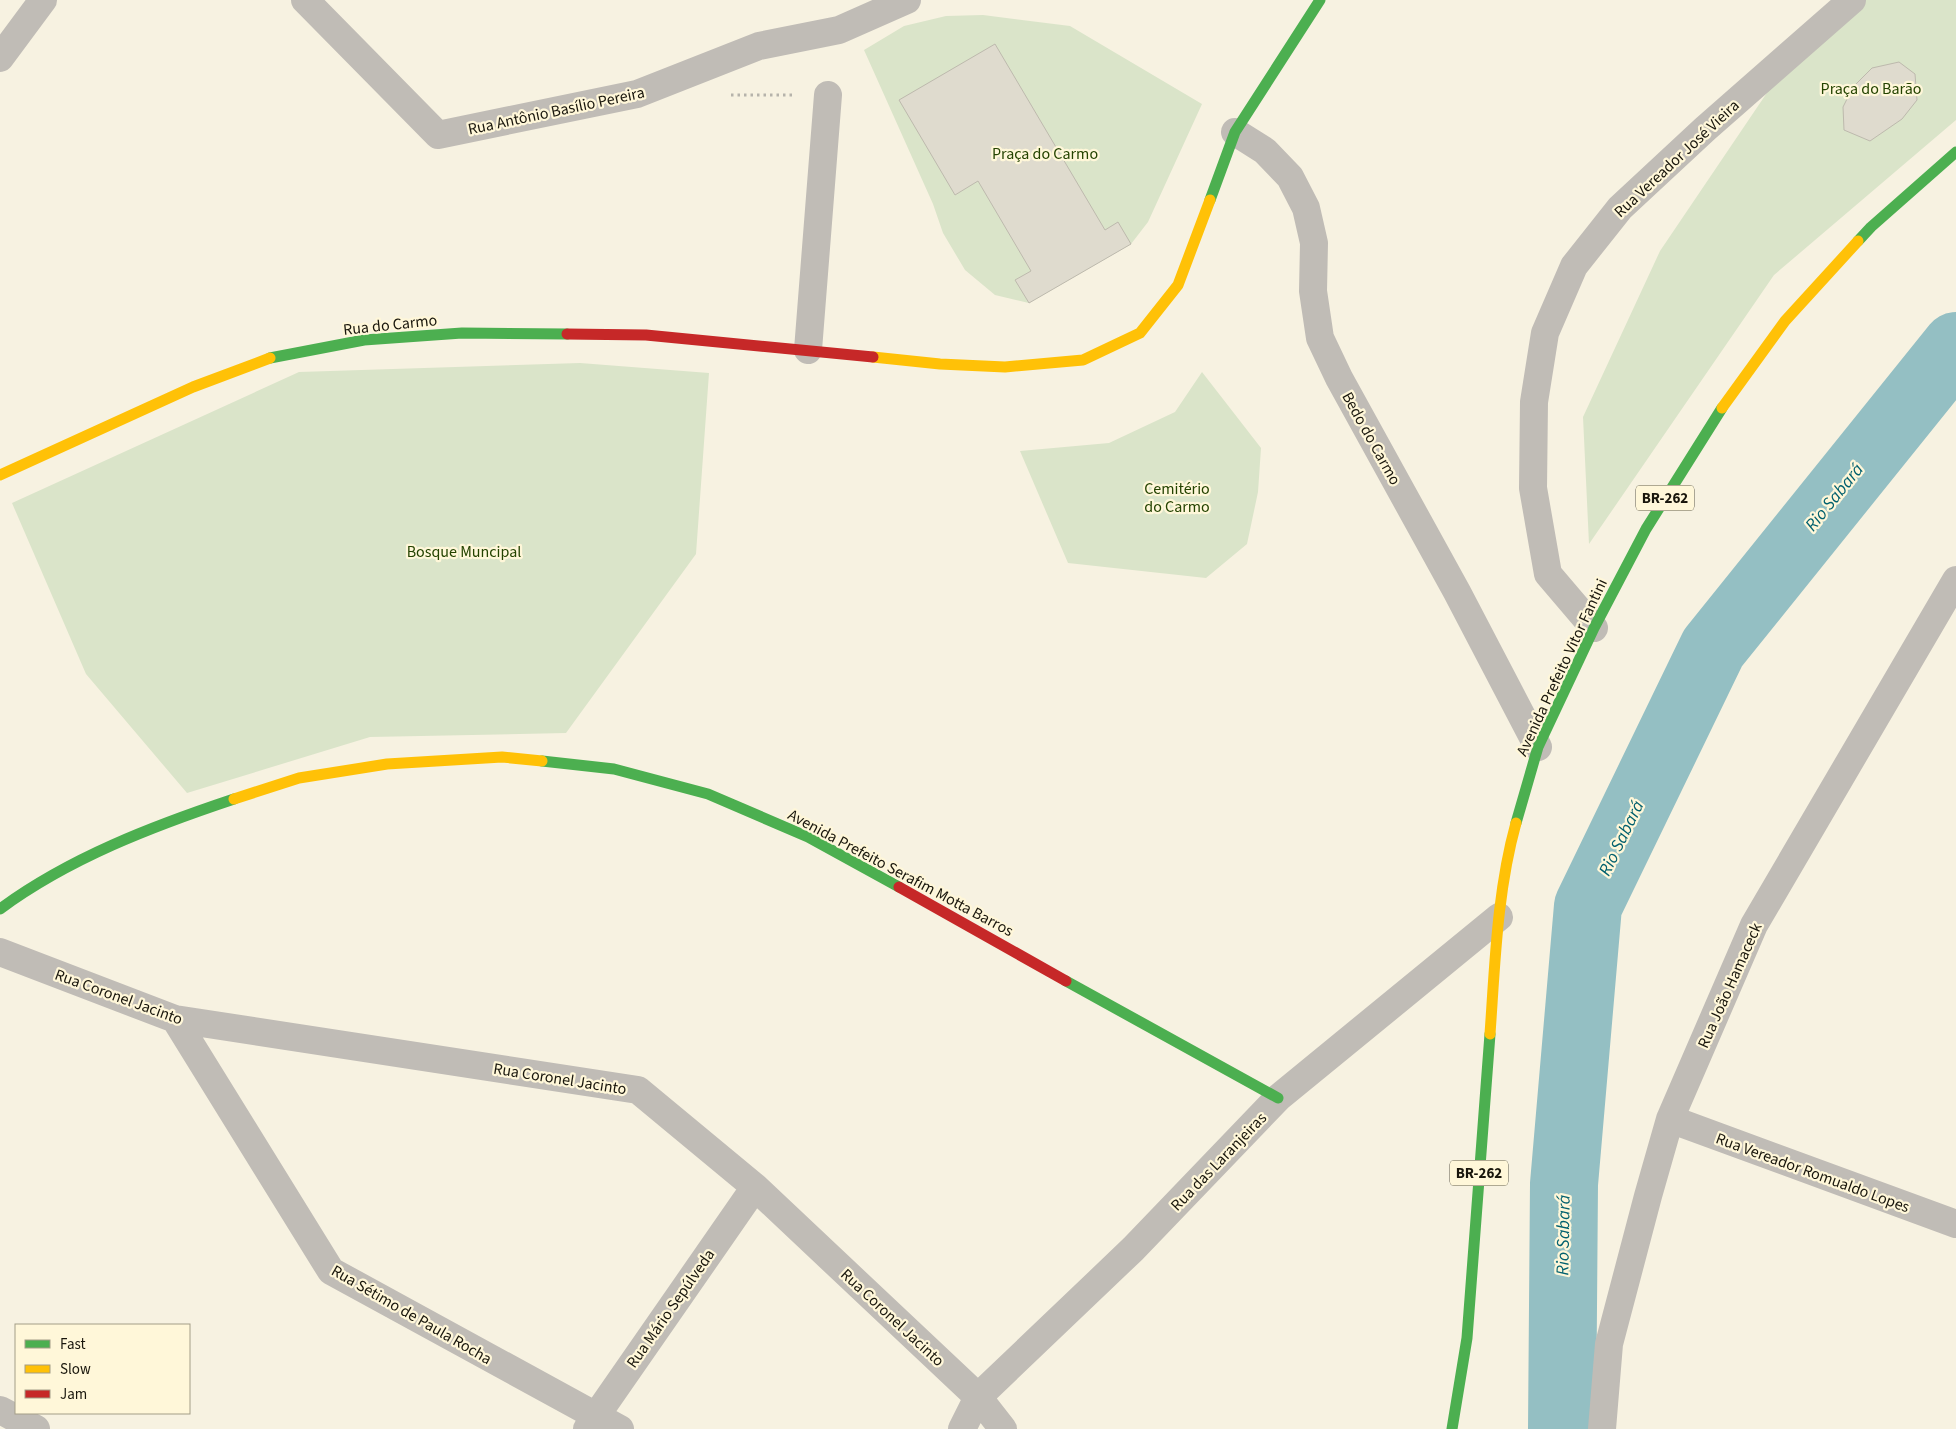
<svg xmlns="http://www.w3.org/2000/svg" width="1956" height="1429" font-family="'Source Sans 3',sans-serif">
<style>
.green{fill:#dae4c9}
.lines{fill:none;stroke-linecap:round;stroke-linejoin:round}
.river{stroke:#94bfc3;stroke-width:68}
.building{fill:#dfdbce;stroke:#bdb9ad}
.path{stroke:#b6b3ab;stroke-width:3;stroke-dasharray:2.5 4;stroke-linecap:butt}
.street{stroke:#c0bcb6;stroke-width:28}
.fast{stroke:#4caf50;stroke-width:11}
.slow{stroke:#ffc107;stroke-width:11}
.jam{stroke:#c62828;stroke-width:11}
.labels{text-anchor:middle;stroke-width:4.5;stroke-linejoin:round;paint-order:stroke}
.shield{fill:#fff7d9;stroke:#5e5a4a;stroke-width:1}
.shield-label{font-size:15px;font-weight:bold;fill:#19160c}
.park-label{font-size:16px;fill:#244300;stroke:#fff7d9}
.street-label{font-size:16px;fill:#19160c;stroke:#fff7d9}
.water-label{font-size:18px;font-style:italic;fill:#02606e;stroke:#fff7d9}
</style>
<rect width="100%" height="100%" fill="#f7f2e1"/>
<!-- green -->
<path class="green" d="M1847,0H1956V120L1774,275L1589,544L1583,417L1660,251L1798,47Z
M983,15L1070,26L1202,104L1148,222L1131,244L1029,303L995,295L965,270L943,233L933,204L864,50L904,26L946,16Z
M580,363L709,373L696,554L566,733L370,737L187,793L86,674L12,503L299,372Z
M1202,372L1261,448L1258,492L1247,544L1206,578L1068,563L1020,451L1109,443L1175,412Z"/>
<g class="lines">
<!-- river -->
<path class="river" d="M1562,1429L1564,1184L1588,906L1713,648L1956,346"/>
</g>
<!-- building -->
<path class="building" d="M995,44L1105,230L1118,222L1131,244L1029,303L1015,280L1031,271L978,181L955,195L899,100Z
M1899,62L1915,74L1917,100L1902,119L1870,141L1844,130L1843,107L1853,87L1872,68Z"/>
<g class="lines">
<!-- path -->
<path class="path" d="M731,95H794"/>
<!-- street -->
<path class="street" d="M305,0L438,135L637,94L759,46L839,30L907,0
M0,58L43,0
M1235,132L1265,151L1290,177L1306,208L1314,243L1313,291L1320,338L1339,378L1457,592L1538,747
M808,350L828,95
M1594,628L1548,574L1533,488L1534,402L1545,333L1574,266L1620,208L1705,129L1852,0
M0,952L175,1019L638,1090L755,1187L978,1397L1003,1429
M175,1019L331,1271L620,1429
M1670,1119L1956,1224
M0,1410L36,1429
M587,1429L755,1187
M962,1429L978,1397L1133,1249L1278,1098L1499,917
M1602,1429L1609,1344L1648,1196L1670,1119L1754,925L1956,580"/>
<!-- fast -->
<path class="fast" d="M1210,200L1235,132L1320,0
M1858,241L1871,227L1956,152
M270,358L364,340L462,333L567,334
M542,761L614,769L708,794L808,837L899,887
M1516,823L1538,747L1594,628L1646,529L1722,408
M0,909C69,858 153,826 234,799
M1066,981L1278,1098
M1452,1429L1467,1338L1490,1034"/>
<!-- slow -->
<path class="slow" d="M873,357L940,364L1005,367L1083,360L1140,333L1178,285L1210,200
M1722,408L1785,321L1858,241
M0,475L193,387L270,358
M234,799L299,778L387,764L502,757L542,761
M1490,1034C1495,964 1497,891 1516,823"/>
<!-- jam -->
<path class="jam" d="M567,334L646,335L873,357
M899,887L1066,981"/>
</g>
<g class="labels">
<!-- shield labels -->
<g class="shield">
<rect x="1636" y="485.5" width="58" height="25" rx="4"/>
<rect x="1450" y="1160.5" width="58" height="25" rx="4"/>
</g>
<g class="shield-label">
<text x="1665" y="503">BR-262</text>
<text x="1479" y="1178">BR-262</text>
</g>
<!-- park labels -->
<g class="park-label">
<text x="1871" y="94">Praça do Barão</text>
<text x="1045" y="159">Praça do Carmo</text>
<text x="1177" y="494">Cemitério<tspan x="1177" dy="18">do Carmo</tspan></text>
<text x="464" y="557">Bosque Muncipal</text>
</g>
<!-- street labels -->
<g class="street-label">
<text transform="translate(556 110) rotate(-12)" y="6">Rua Antônio Basílio Pereira</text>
<text transform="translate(1676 158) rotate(-43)" y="6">Rua Vereador José Vieira</text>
<text transform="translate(390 324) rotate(-6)" y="6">Rua do Carmo</text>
<text transform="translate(1372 438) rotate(61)" y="6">Bedo do Carmo</text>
<text transform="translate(1561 667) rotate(-65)" y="6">Avenida Prefeito Vitor Fantini</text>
<text transform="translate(901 872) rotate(28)" y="6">Avenida Prefeito Serafim Motta Barros</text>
<text transform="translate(1729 985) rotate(-66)" y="6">Rua João Hamaceck</text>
<text transform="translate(119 996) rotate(20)" y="6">Rua Coronel Jacinto</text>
<text transform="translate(560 1078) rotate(9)" y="6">Rua Coronel Jacinto</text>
<text transform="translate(1218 1161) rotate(-46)" y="6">Rua das Laranjeiras</text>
<text transform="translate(1813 1172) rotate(20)" y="6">Rua Vereador Romualdo Lopes</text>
<text transform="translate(670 1308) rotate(-55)" y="6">Rua Mário Sepúlveda</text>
<text transform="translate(412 1314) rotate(30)" y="6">Rua Sétimo de Paula Rocha</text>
<text transform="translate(893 1317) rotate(43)" y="6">Rua Coronel Jacinto</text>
</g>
<!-- water labels -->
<g class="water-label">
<text transform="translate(1834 497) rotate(-51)" y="6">Rio Sabará</text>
<text transform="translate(1621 838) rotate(-64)" y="6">Rio Sabará</text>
<text transform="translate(1563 1235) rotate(-89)" y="6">Rio Sabará</text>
</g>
</g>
<!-- legend -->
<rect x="15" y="1324" width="175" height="90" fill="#fff7d9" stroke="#a39d87"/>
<rect x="25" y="1340" width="25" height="8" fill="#4caf50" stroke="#a39d87"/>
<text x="60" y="1349" font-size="15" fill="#19160c">Fast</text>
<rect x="25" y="1365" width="25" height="8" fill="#ffc107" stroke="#a39d87"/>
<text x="60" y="1374" font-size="15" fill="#19160c">Slow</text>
<rect x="25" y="1390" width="25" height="8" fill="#c62828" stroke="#a39d87"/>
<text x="60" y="1399" font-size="15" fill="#19160c">Jam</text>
</svg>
